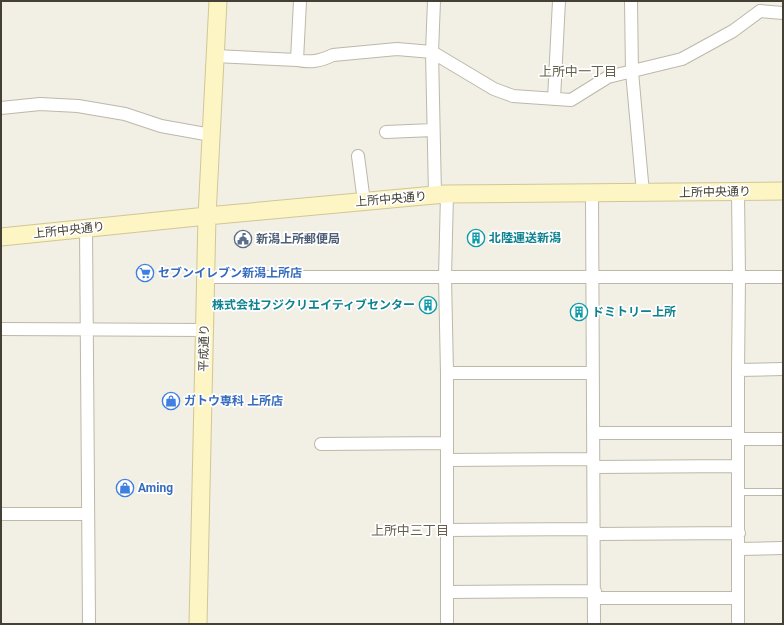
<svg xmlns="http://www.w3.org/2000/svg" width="784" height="625" font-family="Roboto,'Noto Sans JP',sans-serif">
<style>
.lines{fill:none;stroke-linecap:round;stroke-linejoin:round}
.lane-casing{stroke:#bdb8a8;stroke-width:8}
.street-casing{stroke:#bdb8a8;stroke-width:14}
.secondary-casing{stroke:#d1c796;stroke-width:19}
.lane{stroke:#fff;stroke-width:6}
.street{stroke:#fff;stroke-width:12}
.secondary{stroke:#fdf5c4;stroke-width:17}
.labels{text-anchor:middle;stroke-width:3.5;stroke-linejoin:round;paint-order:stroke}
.street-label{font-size:12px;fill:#444035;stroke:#fff}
.culture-label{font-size:12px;font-weight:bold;fill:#0d838f;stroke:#fff;text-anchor:start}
.service-label{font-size:12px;font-weight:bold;fill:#4e5e75;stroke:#fff;text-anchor:start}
.shop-label{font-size:12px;font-weight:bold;fill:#366cbe;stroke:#fff;text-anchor:start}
.neighbourhood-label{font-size:13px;fill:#665f4c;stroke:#fff}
</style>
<rect width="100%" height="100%" fill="#f2efe5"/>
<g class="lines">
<defs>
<path id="lane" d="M739,492H783"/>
<path id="street" d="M434,1L432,52L435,195
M631,1L632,72L643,193
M215,56L297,60C311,63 320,61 333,55L397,49L432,52L494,89L513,96L571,100L608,77L682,59L733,31L760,11L783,13
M297,60L300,1
M554,99L559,1
M1,108L40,104L78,106L125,114L161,126L211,135
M386,132L433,130
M358,156L364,202
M738,192L739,277L738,370V624
M447,194L445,277L447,373V624
M592,194L594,624
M86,228L89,624
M206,277H783
M1,329L205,330
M738,370L783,369
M447,373H586
M594,433H738
M738,439H783
M321,444L447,443
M448,460L593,459
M594,467L738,466
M1,514H88
M448,530L594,529
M594,534L739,533
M739,549L783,548
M447,592L595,591
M595,598H738"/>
<path id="secondary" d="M1,237L207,216L445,194L783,191
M198,624L207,216L218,1"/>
</defs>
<!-- lane casing -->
<use href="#lane" class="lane-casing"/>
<!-- street casing -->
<use href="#street" class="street-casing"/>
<!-- secondary casing -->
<use href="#secondary" class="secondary-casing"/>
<!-- lane -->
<use href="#lane" class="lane"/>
<!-- street -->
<use href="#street" class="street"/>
<!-- secondary -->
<use href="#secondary" class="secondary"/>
</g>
<!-- icons -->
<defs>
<symbol id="building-ring" viewBox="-11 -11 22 22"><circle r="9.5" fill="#fff" stroke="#0f9aa8" stroke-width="1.5"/><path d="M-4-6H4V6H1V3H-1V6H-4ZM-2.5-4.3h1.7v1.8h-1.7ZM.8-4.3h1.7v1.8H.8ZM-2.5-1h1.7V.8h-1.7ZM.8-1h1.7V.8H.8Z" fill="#0f9aa8"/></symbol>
<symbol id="civic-ring" viewBox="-11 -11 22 22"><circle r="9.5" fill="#fff" stroke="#5c6f8a" stroke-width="1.5"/><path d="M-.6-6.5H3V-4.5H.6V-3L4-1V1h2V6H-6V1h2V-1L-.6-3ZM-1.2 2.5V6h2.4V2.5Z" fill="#5c6f8a"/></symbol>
<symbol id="supermarket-ring" viewBox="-11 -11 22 22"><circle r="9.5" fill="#fff" stroke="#3f7fe0" stroke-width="1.5"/><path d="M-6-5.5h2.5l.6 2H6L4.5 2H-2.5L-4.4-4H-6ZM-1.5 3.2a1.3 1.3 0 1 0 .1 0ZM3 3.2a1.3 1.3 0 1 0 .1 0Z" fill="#3f7fe0"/></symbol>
<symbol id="shop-ring" viewBox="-11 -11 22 22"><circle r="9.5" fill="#fff" stroke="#3f7fe0" stroke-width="1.5"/><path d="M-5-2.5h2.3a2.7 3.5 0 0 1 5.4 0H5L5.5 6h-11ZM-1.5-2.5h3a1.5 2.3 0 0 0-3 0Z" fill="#3f7fe0"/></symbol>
</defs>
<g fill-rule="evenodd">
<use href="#building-ring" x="466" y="228" width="20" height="20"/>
<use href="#civic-ring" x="233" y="229" width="20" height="20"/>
<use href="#supermarket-ring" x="135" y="263" width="20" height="20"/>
<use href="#building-ring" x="418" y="295" width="20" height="20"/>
<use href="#building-ring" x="569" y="302" width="20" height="20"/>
<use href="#shop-ring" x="161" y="391" width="20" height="20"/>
<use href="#shop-ring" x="115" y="478" width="20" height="20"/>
</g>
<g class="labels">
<!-- street labels -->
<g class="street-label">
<text transform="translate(715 192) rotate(-1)" y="4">上所中央通り</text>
<text transform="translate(391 199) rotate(-5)" y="4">上所中央通り</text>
<text transform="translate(69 230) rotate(-6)" y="4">上所中央通り</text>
<text transform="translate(204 348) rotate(-89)" y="4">平成通り</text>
</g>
<!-- culture labels -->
<g class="culture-label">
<text x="489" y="242">北陸運送新潟</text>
<text x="415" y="309" text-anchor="end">株式会社フジクリエイティブセンター</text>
<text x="592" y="316">ドミトリー上所</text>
</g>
<!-- service labels -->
<g class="service-label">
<text x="256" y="243">新潟上所郵便局</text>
</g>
<!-- shop labels -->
<g class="shop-label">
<text x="158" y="277">セブンイレブン新潟上所店</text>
<text x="184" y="405">ガトウ専科 上所店</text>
<text x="138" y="492">Aming</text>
</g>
<!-- neighbourhood labels -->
<g class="neighbourhood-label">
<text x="578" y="76">上所中一丁目</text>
<text x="410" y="535">上所中三丁目</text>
</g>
</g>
<!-- border -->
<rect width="784" height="625" fill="none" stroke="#444035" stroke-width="4"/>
</svg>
